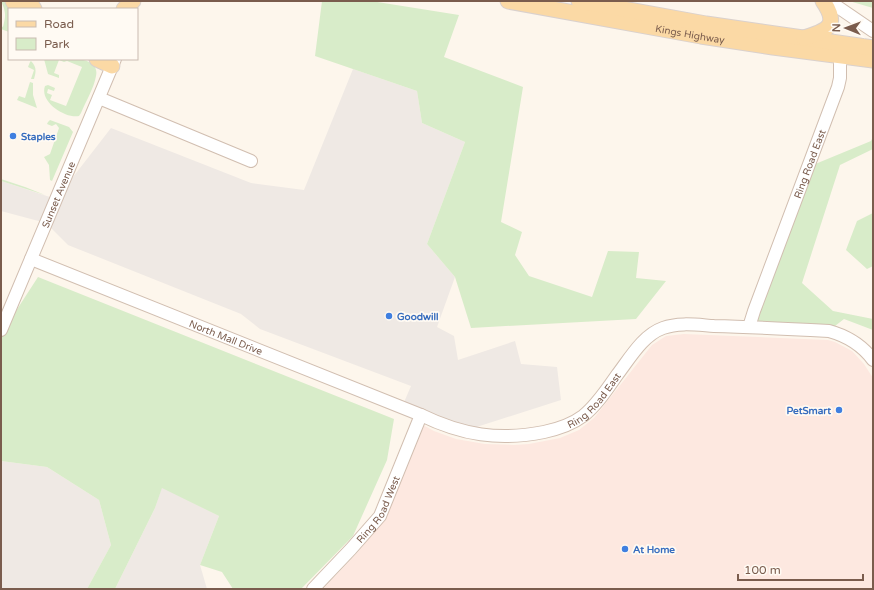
<svg xmlns="http://www.w3.org/2000/svg" width="874" height="590" font-family="'Varela Round',sans-serif">
<style>
.commercial{fill:#fde8e0}
.industrial{fill:#efe9e4}
.green{fill:#d8ecc9}
.lines{fill:none;stroke-linecap:round;stroke-linejoin:round}
.minor-casing{stroke:#d1beb0;stroke-width:14}
.major-casing{stroke:#dad1cd;stroke-width:17}
.minor{stroke:#fff;stroke-width:12}
.major{stroke:#fbd9a5;stroke-width:15}
.shop-dot{fill:#3f7fe0;stroke:#fffaf3;stroke-width:1.5}
.labels{text-anchor:middle;stroke-width:3.5;stroke-linejoin:round;paint-order:stroke}
.street-label{font-size:10px;fill:#7a5c4d;stroke:#fffaf3}
.shop-label{font-size:10px;font-weight:bold;fill:#366cbe;stroke:#fffaf3;text-anchor:start}
</style>
<rect width="100%" height="100%" fill="#fdf6ec"/>
<!-- commercial -->
<path class="commercial" d="M684,334L828,340L835,342L852,351L864,364L873,378V589H323L357,553L384,520L423,425L434,431L456,439L485,444L514,445L529,444L560,438L579,430L594,418L652,345L666,336Z"/>
<!-- industrial -->
<path class="industrial" d="M353,69L417,91L422,123L465,142L427,244L455,277L437,327L454,336L458,360L515,341L521,364L557,367L561,400L464,431L402,407L411,386L260,329L241,314L68,245L46,223L1,211V181L56,199L111,128L251,183L304,190Z
M1,461L47,467L99,500L111,545L87,589H1Z
M162,487L219,516L200,565L207,589H115L155,508Z"/>
<!-- green -->
<path class="green" d="M1,1H7L12,9H9V32L1,29V26L3,27C6,15 6,12 1,1Z
M322,1H371L459,15L444,57L523,87L501,222L522,232L515,255L529,276L592,297L608,251L639,252L636,278L666,281L636,319L471,328L455,277L427,244L465,142L422,123L417,91L315,56Z
M849,1H873V8Z
M44,59C57,59 101,53 96,76C94,88 86,101 81,113L79,116C66,119 39,102 45,86L48,85L55,88L54,91L48,89L47,93L52,95L50,100L66,106L82,67L67,61L64,62L59,60L54,73L59,75V78L48,74Z
M31,61C37,67 36,72 34,79H31L34,70L28,67L30,62Z
M30,82L33,83V95L37,108L17,100L19,96L25,98Z
M50,120L69,127L73,132L52,181L50,180L49,165L44,157L50,154L59,128L56,124L52,126L47,124L48,122Z
M873,137V149L840,165L802,283L833,311L873,319V330L844,319L826,333L747,329L808,167L871,141Z
M1,179L25,187L45,195L1,181Z
M873,213V266L867,269L846,250L857,221Z
M38,277L394,419L387,460L353,536L301,589H233L222,572L200,565L219,516L162,488L155,508L115,589H87L111,545L99,500L47,467L1,461V334Z"/>
<g class="lines">
<defs>
<g id="minor">
<path d="M829,1L873,31"/>
<path d="M99,98L251,161"/>
<path id="s1" d="M31,259L421,415C462,435 499,441 544,432C558,429 571,425 583,416C597,405 607,389 617,375C630,358 643,335 663,328C679,322 698,325 714,326C753,327 791,329 829,331C847,336 862,345 873,360"/>
<path id="s2" d="M749,327L754,311L838,87L840,78V47"/>
<path id="s3" d="M1,330L115,59"/>
<path id="s4" d="M313,589L351,549L380,516L421,415"/>
</g>
<g id="major">
<path d="M13,1L18,9"/>
<path d="M29,1L34,9"/>
<path id="s5" d="M508,1L701,36L773,47L873,60"/>
<path d="M579,1L706,24L873,48"/>
<path d="M124,9L133,1"/>
<path d="M804,38C827,31 840,26 823,1"/>
<path d="M97,59L112,66"/>
</g>
</defs>
<!-- minor casing -->
<use href="#minor" class="minor-casing"/>
<!-- major casing -->
<use href="#major" class="major-casing"/>
<!-- minor -->
<use href="#minor" class="minor"/>
<!-- major -->
<use href="#major" class="major"/>
</g>
<!-- markers -->
<g class="shop-dot">
<circle cx="13" cy="136" r="4"/>
<circle cx="389" cy="316" r="4"/>
<circle cx="839" cy="410" r="4"/>
<circle cx="625" cy="549" r="4"/>
</g>
<g class="labels">
<!-- street labels -->
<g class="street-label">
<text dy="4" stroke="none"><textPath href="#s5" startOffset="185">Kings Highway</textPath></text>
<text dy="4" stroke="none"><textPath href="#s2" startOffset="174">Ring Road East</textPath></text>
<text dy="4" stroke="none"><textPath href="#s3" startOffset="147">Sunset Avenue</textPath></text>
<text dy="4" stroke="none"><textPath href="#s1" startOffset="210">North Mall Drive</textPath></text>
<text dy="4" stroke="none"><textPath href="#s1" startOffset="608">Ring Road East</textPath></text>
<text dy="4" stroke="none"><textPath href="#s4" startOffset="104">Ring Road West</textPath></text>
</g>
<!-- shop labels -->
<g class="shop-label">
<text x="21" y="140">Staples</text>
<text x="397" y="320">Goodwill</text>
<text x="831" y="414" text-anchor="end">PetSmart</text>
<text x="633" y="553">At Home</text>
</g>
</g>
<!-- border -->
<rect width="874" height="590" fill="none" stroke="#7a5c4d" stroke-width="4"/>
<!-- legend -->
<rect x="8" y="8" width="130" height="52" fill="#fffaf3" stroke="#cabbb1"/>
<rect x="16" y="21" width="20" height="6" fill="#fbd9a5" stroke="#cabbb1"/>
<text x="44" y="28" font-size="12" fill="#7a5c4d">Road</text>
<rect x="16" y="38" width="20" height="12" fill="#d8ecc9" stroke="#cabbb1"/>
<text x="44" y="48" font-size="12" fill="#7a5c4d">Park</text>
<!-- north arrow -->
<g transform="translate(846 28) rotate(271)" stroke="#fffaf3" stroke-width="3" paint-order="stroke">
<path d="M0-3L7 15L0 10L-7 15Z" fill="#7a5c4d"/>
<text y="-6" font-size="11" font-weight="bold" text-anchor="middle" fill="#7a5c4d">N</text>
</g>
<!-- scale -->
<path d="M738 574v6h125v-6" fill="none" stroke="#7a5c4d" stroke-width="2"/>
<text x="744" y="574" font-size="12" fill="#7a5c4d" stroke="#fffaf3" stroke-width="3" paint-order="stroke">100 m</text>
</svg>
